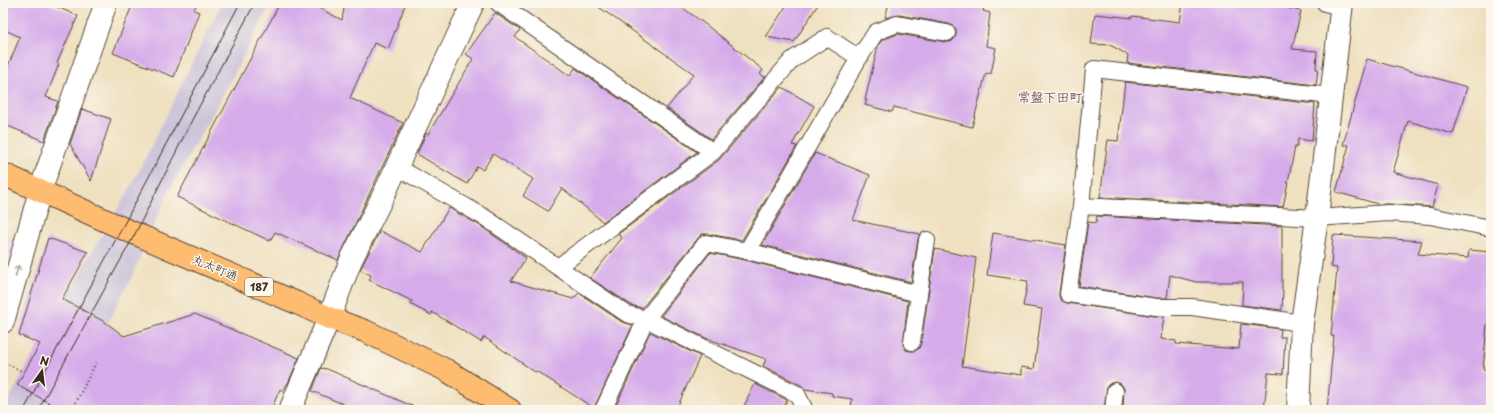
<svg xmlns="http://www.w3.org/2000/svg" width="1494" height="413" font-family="'Playpen Sans','Klee One',sans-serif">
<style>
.built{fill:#e6d3f0}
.industrial{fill:#c8c0d8}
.building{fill:#d5abea}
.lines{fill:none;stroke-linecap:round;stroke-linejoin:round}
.lane-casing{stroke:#564536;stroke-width:18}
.street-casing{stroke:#564536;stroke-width:24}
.primary-casing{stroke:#564536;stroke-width:24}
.path{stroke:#564536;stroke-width:2.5;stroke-dasharray:1 3;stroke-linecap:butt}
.lane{stroke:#fff;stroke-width:16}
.street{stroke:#fff;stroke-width:22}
.primary{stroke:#febc70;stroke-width:22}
.tram{stroke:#3b2a1e;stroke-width:1}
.oneway{stroke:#a79f9a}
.labels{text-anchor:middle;stroke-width:3;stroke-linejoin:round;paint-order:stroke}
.shield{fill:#fbf7ec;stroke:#75685c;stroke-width:1}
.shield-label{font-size:11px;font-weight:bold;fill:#3b2a1e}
.street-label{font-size:12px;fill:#3b2a1e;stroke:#fbf7ec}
.neighbourhood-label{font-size:13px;font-weight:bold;fill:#715765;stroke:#fbf7ec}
</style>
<rect width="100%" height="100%" fill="#fbf7ec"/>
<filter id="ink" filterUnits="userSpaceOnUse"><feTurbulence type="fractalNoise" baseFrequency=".025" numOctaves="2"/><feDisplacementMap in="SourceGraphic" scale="8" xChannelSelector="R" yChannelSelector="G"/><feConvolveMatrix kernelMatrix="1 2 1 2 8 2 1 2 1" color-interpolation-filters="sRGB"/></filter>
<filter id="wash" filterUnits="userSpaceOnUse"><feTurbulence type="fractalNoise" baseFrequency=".012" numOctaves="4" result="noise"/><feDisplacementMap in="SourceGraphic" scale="16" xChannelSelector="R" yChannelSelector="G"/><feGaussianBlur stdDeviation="0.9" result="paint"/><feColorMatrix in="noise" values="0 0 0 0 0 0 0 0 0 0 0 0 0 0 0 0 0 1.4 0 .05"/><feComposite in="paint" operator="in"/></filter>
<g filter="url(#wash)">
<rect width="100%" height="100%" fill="#efe0bf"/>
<!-- built -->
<path class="built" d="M3,233L8,235L14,248L3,285Z"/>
<!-- industrial -->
<path class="industrial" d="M222,3H271L225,91L167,195L129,283L60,410H3L62,304L133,183Z"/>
<g id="blocks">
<!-- building -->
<path class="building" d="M3,3H48L78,16L57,63L59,64L46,97L58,101L44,141L3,124V78L20,37L3,29Z
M133,3H197L194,10L199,12L174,77L113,53Z
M280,3H309L342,20L345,3H406L388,49L374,43L350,98L403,123L338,260L275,232L270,241L177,197Z
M593,3H676L705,24L763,70L760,74L765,77L711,139L667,108L694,74Z
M788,3H819L794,42L766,37Z
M889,3H985L983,11L990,13L986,46L996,48L991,74L986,73L972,127L894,107L892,112L865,105L867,100H865L876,54L878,46L882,40L898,34L946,42H951L954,39L956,35V29L953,26L949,24L899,15L885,18Z
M1183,3H1284L1283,7L1301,11L1292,49L1317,51L1316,69H1318L1316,85L1127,63L1128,55L1110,45L1091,44L1095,14L1132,18V16L1180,22Z
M495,13L520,30L515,37L570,76L575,68L697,152L603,222L562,188L548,211L523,196L533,179L493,154L483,170L477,166L467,184L417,154L426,133L428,134L473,59L466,54Z
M1367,59L1467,87L1453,134L1408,121L1393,172L1438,185L1432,207L1389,204H1378L1336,192L1349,145H1343Z
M1125,82L1315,104L1312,141L1298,139L1297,147H1295L1283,207L1100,197L1108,140L1118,141Z
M782,87L814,106L792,145L797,146L742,240L708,234H702L699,237L642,308L631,305L590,278L622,238L618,234L719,160Z
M82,109L111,119L91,181L70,144Z
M815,153L870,175L853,220L920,234L918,239L911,282L762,245Z
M449,208L479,225L526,258L511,281L573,299L579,293L622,322L633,325L594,408L536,371L535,372L484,337L481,342L432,312L431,315L410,304L412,301L369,280L371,275L360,270L380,231L422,252Z
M1097,216L1282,226V290H1283L1282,310L1242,305L1243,282H1196L1170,275L1167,298H1157L1079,286L1088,222L1096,223Z
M993,233L1066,245L1059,293V297L1062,301L1067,303L1155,316H1164L1161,339L1176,341V344L1239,349L1241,324L1281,329L1280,337H1285L1283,374L1268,373L1264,410H1123L1124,388L1121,384L1116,382L1111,383L1107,386L1104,410H863L851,408L852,399L832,396V393L805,389L801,385L763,366L766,359L714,341L708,338V339L661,316L710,253L745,260L908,301L903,345L906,350L910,351H915L919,348L921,343L935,249L976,258L962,366L1021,375V367L1034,369L1042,309L1023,306L1028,281L987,275Z
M1333,235L1422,241L1418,254L1468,258L1469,250L1491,252V324H1487L1483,370L1491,371L1489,409L1468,407V410H1327L1334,336H1331L1337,268L1331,267Z
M48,238L88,252L62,299L105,322L124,336L195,314L299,358L289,381L283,391L280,389L271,410H62L17,385L40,344L19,335Z
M650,332L700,356L676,410H614Z
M321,368L327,369L421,410H357L312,391Z
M755,384L787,400L782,410H742Z"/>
</g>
</g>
<g filter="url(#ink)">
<use href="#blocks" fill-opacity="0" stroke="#564536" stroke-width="1"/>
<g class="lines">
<defs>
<path id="lane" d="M498,3L713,152
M1325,3L1341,7
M859,58L876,32L897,24L947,33
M397,167L484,217L627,314L646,319L797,394L805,410
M1081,206L1317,218L1388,213L1430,216L1491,228
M558,267L713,152L792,60L827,37L859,58L747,251
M1302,323L1192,307H1156L1068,294L1081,206L1094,69L1331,96
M912,342L927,240
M603,410L646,319L706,243L747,251L919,294
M1113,410L1115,391"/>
<path id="street" d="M3,322L40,191L106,3
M290,410L329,318L351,260L385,192L473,3
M1298,410L1302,323L1317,218L1342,3"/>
<path id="primary" d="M3,174L122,228L297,303L329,318L365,331L446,370L510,410"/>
</defs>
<!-- lane casing -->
<use href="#lane" class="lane-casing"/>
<!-- street casing -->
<use href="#street" class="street-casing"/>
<!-- primary casing -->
<use href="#primary" class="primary-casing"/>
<!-- path -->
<path class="path" d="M5,363L24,372
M59,406L62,408L60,410
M72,410L97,361"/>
<!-- lane -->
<use href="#lane" class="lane"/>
<!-- street -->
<use href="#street" class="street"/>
<!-- primary -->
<use href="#primary" class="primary"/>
<!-- tram -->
<path class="tram" d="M24,410L122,228L240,3
M38,410L135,234L193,118L255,3"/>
</g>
<!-- one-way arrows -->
<defs><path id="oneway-shaft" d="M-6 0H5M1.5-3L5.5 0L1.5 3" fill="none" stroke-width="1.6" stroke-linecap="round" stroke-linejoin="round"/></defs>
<use class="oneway" href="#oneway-shaft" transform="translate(17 271) rotate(-74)"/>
</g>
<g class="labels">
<!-- shield labels -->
<rect class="shield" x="245" y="278" width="28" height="18" rx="3"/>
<g class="shield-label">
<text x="259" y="291">187</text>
</g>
<!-- street labels -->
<g class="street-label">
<text transform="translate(215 268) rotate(23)" y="4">丸太町通</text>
</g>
<!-- neighbourhood labels -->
<g class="neighbourhood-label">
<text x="1050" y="102">常盤下田町</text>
</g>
</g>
<!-- margin -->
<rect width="1494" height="413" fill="none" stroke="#fbf7ec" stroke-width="16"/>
<!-- north arrow -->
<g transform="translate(42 371) rotate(14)" stroke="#fbf7ec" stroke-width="3" paint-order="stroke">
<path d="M0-3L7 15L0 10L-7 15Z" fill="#3b2a1e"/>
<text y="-6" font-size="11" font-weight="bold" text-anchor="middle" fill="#3b2a1e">N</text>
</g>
</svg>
